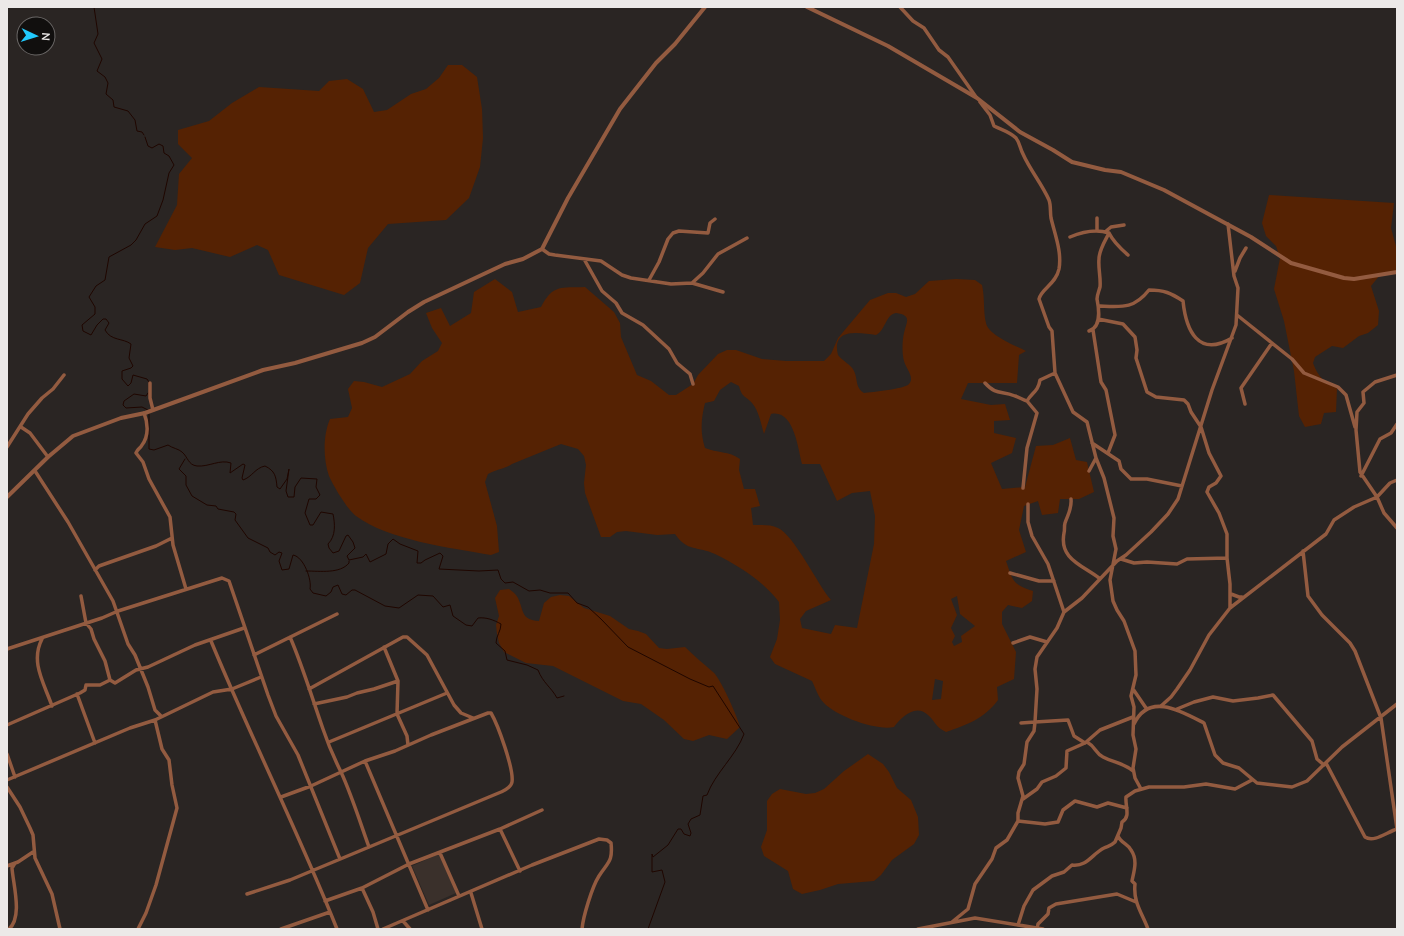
<svg xmlns="http://www.w3.org/2000/svg" width="1404" height="936" font-family="'Nunito Sans',sans-serif">
<style>
.built{fill:#3a302b}
.green{fill:#552203;fill-rule:evenodd}
.lines{fill:none;stroke-linecap:round;stroke-linejoin:round}
.stream{stroke:#1f0600;stroke-width:1}
.minor{stroke:#935b40;stroke-width:3.5}
.tertiary{stroke:#935b40;stroke-width:4}
</style>
<rect width="100%" height="100%" fill="#2a2523"/>
<!-- built -->
<path class="built" d="M439,854L456,893L429,905L412,866Z"/>
<!-- green -->
<path class="green" d="M448,65H462L477,77L482,109L483,138L480,167L469,198L446,220L388,224L368,248L360,283L344,295L279,275L268,250L257,245L230,257L192,248L175,250L155,247L177,205L179,174L192,158L178,144V130L209,121L232,103L259,87L319,91L329,81L347,79L363,89L374,112L387,110L411,94L426,89L439,78Z
M1269,195L1394,203L1391,228L1397,250L1396,271L1380,275L1371,286L1379,311L1378,325L1368,333L1359,336L1343,348L1332,346L1315,357L1313,363C1318,377 1324,382 1337,388L1336,412L1324,413L1321,424L1305,427L1299,416L1294,371L1284,321L1274,289L1280,258L1276,246L1266,236L1262,223Z
M495,279L512,292L518,312L541,307C553,284 561,288 585,287L614,312L620,323L621,337L637,375L651,381L669,395H676L693,384L698,375L718,354L727,350H736L762,359L786,361H824L831,354L838,338L870,300L888,293H896L906,297L915,294L929,281L956,279L975,280L982,285C985,298 983,311 986,323C988,335 1016,346 1026,351L1019,355L1017,383H968L961,399L991,405L1005,404L1010,420L994,421V433L1016,438L1012,453L991,463L1002,489L1025,487L1036,446L1053,445L1070,438L1076,460L1087,462L1094,492L1079,499H1060L1058,513L1042,515L1038,501L1024,506L1019,530L1026,552L1006,561C1013,581 1012,584 1033,591L1032,601L1022,608L1008,605L1002,612V624L1016,652L1014,679L997,687L998,700C985,718 967,725 946,732C935,727 936,722 928,715C915,703 901,718 894,727C876,731 836,716 824,703C818,697 816,689 812,681L775,664L770,657L777,639L780,620L779,602C762,580 739,566 715,554C698,546 687,552 675,534L657,535L626,531L617,532L610,537H601L585,493L584,483L586,465L584,456L578,449L561,444L512,464C505,469 497,469 488,474L485,482L497,526L499,552L491,555C451,548 388,540 356,516C347,509 334,487 329,476C323,459 323,435 330,419L348,417L352,408L348,389L354,381L364,382L382,387L410,374L422,361L438,351L442,343L432,328L426,313L441,308L450,326L471,313L474,292ZM896,313C913,315 906,323 904,333C902,341 902,354 904,361C906,369 915,377 909,384C905,389 872,392 864,393C855,388 858,379 854,371C851,364 842,361 838,355C831,327 860,333 876,335C886,330 885,315 896,313ZM731,382L739,386C742,398 745,395 752,403C759,411 761,424 764,434L771,414C794,409 798,449 802,464H820L837,501L852,493L870,491L875,516L874,544L857,628L835,625L831,634L802,628L800,619L806,611L831,600C818,585 794,535 778,528C770,524 761,525 753,525L751,508L760,506L755,489H744L739,470L740,459C729,451 717,453 705,448C700,432 701,419 705,403L714,401L720,390ZM957,596L960,614L975,626L961,636L962,642L954,646L952,642L955,636L951,628L957,615L951,599ZM935,679L943,681L941,699L932,700Z
M509,589C512,591 516,594 518,598C524,611 521,620 539,621L544,603L551,597L560,595L569,596L584,608L610,616L629,629L638,631L646,634L659,648L667,649L685,647C694,656 704,664 713,672C720,677 738,718 740,727L727,739L709,735L693,741L684,739L664,720L641,704L623,701L553,666L526,663L504,652L499,643L497,634L496,625L499,616L495,598L500,590Z
M868,754L883,764L889,772L897,788L911,800L918,817L919,835L914,844L892,860L881,875L874,881L838,884L820,890L802,894L793,889L788,871L764,856L761,847L767,830V801L772,794L780,789L806,794L815,793L824,789L844,771Z"/>
<g class="lines">
<!-- stream -->
<path class="stream" d="M94,7L98,34L94,43L102,59L97,71L105,77L108,83L106,94L113,100L114,107L128,111L135,120L137,131L142,132L144,135
M145,137L148,146L152,148L159,144L163,146L164,153L169,156L174,165L169,173L163,200L157,216L145,224L136,240L131,245L109,257L105,280L96,286L89,297L95,307V314L82,325L83,331L91,335L97,325L103,319H106L109,323L105,330C111,341 123,338 131,344L129,358L133,366L131,368L122,371V379L128,386L131,383L133,375L147,379L149,382
M148,393L146,396L134,394L124,401L123,405L126,408L142,407L148,410
M149,413V449L154,450L168,445C172,448 179,449 182,452C188,457 188,465 197,466C209,467 220,459 231,463L230,473L243,464L245,465L242,478L243,480C252,477 255,468 265,466C275,471 276,476 277,487L280,489L287,479L289,469L286,491L288,497H294L295,487L301,478L317,479L316,487L320,495L316,499H309L305,513L310,525H313L321,512L333,514C335,524 336,536 328,544L329,548L333,553L339,551L346,536L348,535L353,542L355,548L347,556L349,560L363,557L366,554L370,562L386,554L388,544L393,539L400,544L418,551L417,563H421L425,560L440,553L443,556L439,569L479,571L498,570L501,579L505,583L513,582L529,591L540,590L550,593H568L577,603L588,607L601,619L628,647L690,679L709,687L713,686L744,734C736,756 715,773 707,795L703,796L700,815L691,819L688,824L691,833L690,836L684,834L681,829H678L668,845L653,857L652,854V872L662,870L665,882L648,929
M185,459L179,469L186,476V485L192,496L207,505L216,506L218,509L234,512L236,514L235,520L248,538L268,548L270,552L275,555L279,552L282,553L279,561L282,570L289,569L293,555C304,557 312,580 310,589L313,593L326,596L331,592L333,587L338,585L342,594L346,595L352,590H355L385,606L399,608L418,595L433,596L443,607L450,605L453,616L466,625L472,626L478,618C486,617 494,620 501,624C501,631 496,636 496,643L505,651L507,660L527,665L538,670C543,683 551,687 557,698L564,696
M306,571C320,571 340,574 349,563V561"/>
<!-- minor -->
<path class="minor" d="M900,7L913,21L924,28L939,50L948,57L976,97
M980,102L990,115L994,126C1002,130 1010,132 1016,138C1020,143 1020,149 1023,154C1030,170 1042,184 1049,200C1051,205 1050,212 1051,218C1055,235 1062,252 1059,269C1056,284 1041,289 1039,299L1049,327L1052,331L1055,373L1073,412L1087,422L1096,458L1104,478L1114,518L1113,536L1116,549L1110,580L1113,601L1117,610L1124,621L1135,651L1136,675L1131,696L1134,707L1133,735L1136,749L1133,768L1135,778L1141,789
M1097,231V218
M1105,232L1111,227L1124,225
M1070,237C1082,232 1096,229 1109,233C1113,241 1121,249 1128,255
M542,249L549,254L555,255L601,261L622,275L631,278L671,284L692,283L723,292
M584,259L602,291L616,303L622,313L643,325L669,349L677,363L690,374L693,384
M1235,271L1240,258L1246,248
M649,280L659,262L668,239L673,233L679,231L708,233L710,223L715,219
M692,283L703,273L718,254L747,238
M1100,306C1122,307 1134,309 1149,290C1164,290 1171,293 1183,301C1186,330 1198,358 1232,338
M1237,315L1292,359L1304,373L1338,387L1346,395L1355,427
M1098,319L1123,324L1135,337L1137,350L1136,358L1147,392L1156,397L1184,400L1188,404L1191,412L1201,427L1209,453L1221,476L1216,483L1209,487L1207,492L1219,513L1227,534V558L1230,584V608L1209,635L1190,670L1177,689L1171,697L1161,706
M1093,330L1101,382L1106,390L1115,435L1108,453
M1089,331C1102,327 1099,309 1097,299C1097,295 1099,291 1100,287C1101,278 1098,268 1099,259C1099,250 1105,241 1109,233
M1397,375L1375,382L1363,392L1364,403L1357,412L1356,430L1360,472L1377,497L1384,513L1397,528
M150,383V398L153,410
M985,383C997,396 1001,390 1015,396C1019,397 1023,400 1027,401
M1245,404L1241,388L1272,343
M144,413C148,423 149,436 142,445C140,449 138,448 136,453L143,462L149,479L170,517L173,545L186,589
M21,427L30,433L48,457
M1092,443L1119,461L1121,469L1131,479H1147L1182,486
M7,447L28,414L42,398L53,389L64,375
M35,471L68,522L113,601L128,644L135,655L148,687L155,710L161,716
M1089,471L1096,458
M1361,476L1380,439L1391,433L1397,424
M1023,488L1027,448L1037,413L1027,401C1032,392 1038,392 1040,380L1055,373
M1071,499C1072,509 1068,514 1065,523C1064,526 1065,529 1064,533C1059,559 1082,565 1099,578
M1028,504V522L1032,536L1048,564L1064,612
M1303,551L1308,596L1322,615L1350,643L1355,651L1381,718L1397,829C1387,832 1374,843 1365,837L1326,763
M1121,559L1134,563L1147,562L1177,564L1187,559L1227,558
M95,570L99,566L156,546L172,538
M1010,573L1039,581H1054
M1231,594L1239,597H1242
M81,596L86,623L91,629L94,639L105,661L110,680L115,683L136,670L148,667L195,645L244,628
M1230,608L1326,534L1334,520L1354,507L1377,497L1390,483L1397,480
M290,637C303,667 312,698 323,729C328,744 334,758 341,772C352,796 360,822 369,847
M42,639C30,662 44,683 52,706
M211,641C251,738 298,831 337,929
M1013,643L1030,637L1047,642
M384,647L398,681L397,714L407,736L408,745
M7,649L102,618L118,611L222,578L229,581L268,695L276,716L298,755L340,859
M254,655L337,614
M309,689L403,637H407L427,655L454,705L461,713L473,718
M1133,689L1146,708
M77,694L95,743
M314,704L347,697L357,693L374,689L398,681
M1177,709L1194,702L1213,697L1233,701L1258,698L1273,695L1312,741L1317,759L1324,765
M1134,724C1149,692 1181,711 1204,723L1215,755L1223,763L1239,768L1257,783L1292,787L1307,781L1342,747L1397,704
M7,725L80,693L85,690L86,685H100L110,680
M329,742L447,693
M1087,742C1096,747 1095,753 1103,757C1114,763 1122,762 1133,771
M1085,743L1074,736L1068,720L1035,722L1037,689L1035,669L1037,657L1057,628L1064,612L1082,598L1117,561L1126,555L1151,532L1168,514L1178,499L1212,390L1236,325L1238,288L1234,276L1228,224
M7,754L15,777
M365,761L428,910
M7,780L130,728L155,720L213,692L232,689L261,677
M7,787L20,807L30,828L33,835L35,858L52,894L60,929
M1023,799L1037,789L1042,782L1056,776L1066,768L1067,751L1085,743L1100,730L1133,717
M1018,821V813L1023,796L1018,778L1019,772L1024,764L1027,742L1034,731L1035,722L1021,723
M500,829L520,871
M1118,836C1121,843 1128,844 1131,850C1138,860 1134,871 1132,881L1135,884C1133,902 1142,913 1148,929
M440,853L459,896
M7,866L18,862L33,852
M362,888L373,912L378,929
M471,893L482,929
M247,894L290,880L501,792C505,790 511,788 512,782C514,769 498,725 491,713H488L431,735L395,751L365,761L311,786L281,797
M325,901L362,888L409,864L500,829L542,810
M403,921L410,929
M952,922L968,909L975,884L992,859L996,848L1007,840L1018,821L1045,824L1058,822L1063,810L1075,801L1097,807L1108,803L1127,808
M1018,925L1024,906L1033,890L1052,876L1064,872L1072,865C1087,867 1092,854 1104,848C1108,846 1111,846 1115,842L1121,828L1122,822C1131,817 1125,806 1126,797L1135,791L1149,787H1184L1206,784L1235,789L1252,780
M9,929C23,917 13,884 12,868L15,863
M138,929L146,913L156,885L177,808L172,785L169,760L162,749L155,720
M281,929L330,912
M383,929L532,865L599,839L607,840L611,843C613,862 608,862 599,876C592,887 583,917 582,929
M918,929L975,918L1043,929
M1037,929L1038,924L1048,914L1049,908L1056,904L1117,894L1136,902"/>
<!-- tertiary -->
<path class="tertiary" d="M807,7L888,46L977,98L1020,132L1053,150L1072,162L1105,170L1121,172L1164,190L1251,237L1291,263L1344,278L1354,279L1397,272
M7,497L48,457L73,436L121,418L145,413L263,370L295,363L362,343L375,337L408,312L424,302L505,264L523,259L542,249L568,198L620,109L656,63L675,44L705,7"/>
</g>
<!-- border -->
<rect width="1404" height="936" fill="none" stroke="#ece9e8" stroke-width="16"/>
<!-- north arrow -->
<g transform="translate(36 36) rotate(94)"><circle r="19" fill="#110f0e" stroke="#696665"/>
<path d="M0-3L7 15L0 10L-7 15Z" fill="#21c9fd"/>
<text y="-6" font-size="11" font-weight="bold" text-anchor="middle" fill="#ece9e8">N</text>
</g>
</svg>
